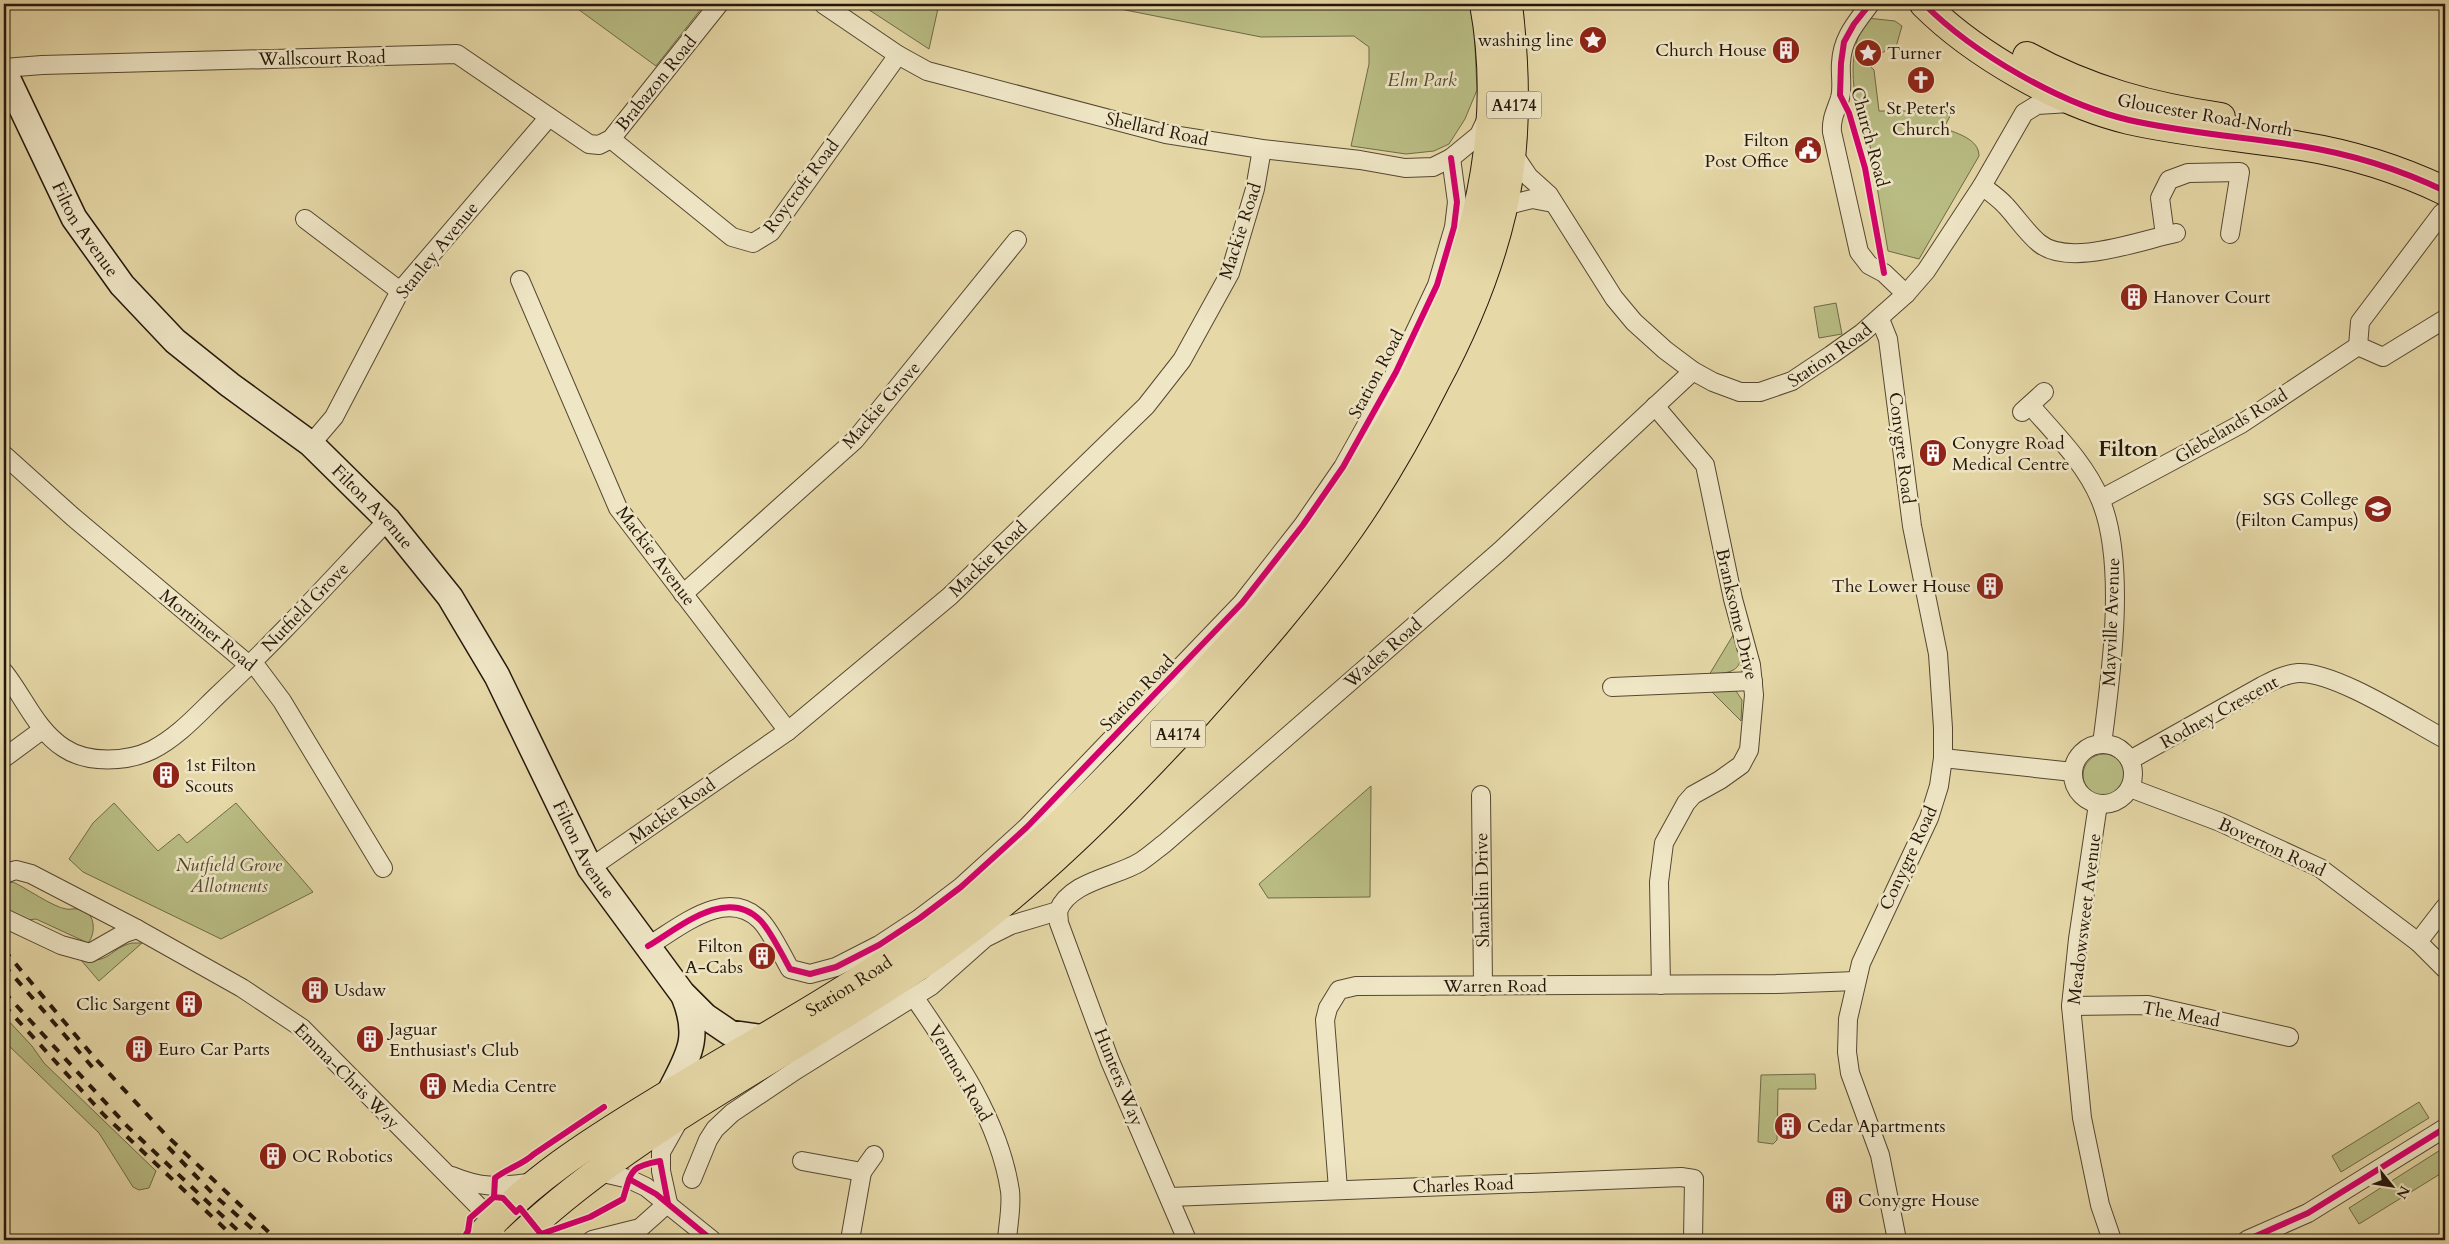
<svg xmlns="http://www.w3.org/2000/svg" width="2449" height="1244" font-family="Cardo,serif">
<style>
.green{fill:#b9bd84;stroke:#6f6a47}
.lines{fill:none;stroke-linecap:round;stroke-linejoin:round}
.street-casing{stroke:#554731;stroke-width:20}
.secondary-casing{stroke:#25170a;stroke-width:28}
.primary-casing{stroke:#25170a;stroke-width:30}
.street{stroke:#efe6c6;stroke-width:18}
.secondary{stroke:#efe6c6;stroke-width:25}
.primary{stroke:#e6d8a7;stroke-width:28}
.rail{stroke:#25170a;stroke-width:4;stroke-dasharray:9 9;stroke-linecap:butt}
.cycleway-casing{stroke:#efe6c6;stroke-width:9}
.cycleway{stroke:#d6006c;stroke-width:6}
.labels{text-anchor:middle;stroke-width:5;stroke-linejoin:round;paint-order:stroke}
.shield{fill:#efe6c6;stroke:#625542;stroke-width:1}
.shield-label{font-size:16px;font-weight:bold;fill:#25170a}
.poi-label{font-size:18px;fill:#25170a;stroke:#efe6c6;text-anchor:start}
.street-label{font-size:18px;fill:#25170a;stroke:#efe6c6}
.park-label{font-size:18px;font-style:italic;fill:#51492f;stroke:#efe6c6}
.district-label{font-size:22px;font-weight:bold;fill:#25170a;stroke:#efe6c6}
</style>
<rect width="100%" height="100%" fill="#e6d8a7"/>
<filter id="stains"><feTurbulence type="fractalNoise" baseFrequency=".004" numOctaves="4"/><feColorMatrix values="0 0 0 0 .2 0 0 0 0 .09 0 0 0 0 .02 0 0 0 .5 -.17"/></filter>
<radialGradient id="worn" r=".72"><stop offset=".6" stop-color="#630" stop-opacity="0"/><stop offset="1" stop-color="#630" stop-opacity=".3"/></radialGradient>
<!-- green -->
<path class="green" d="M571,4H705L656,66Z
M860,4H939L929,49Z
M1095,4H1473L1477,90L1465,119L1449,144L1434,151L1406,154L1351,146L1369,64V47L1354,36L1261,37Z
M1867,18L1895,21L1902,26L1896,47L1887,45L1885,51L1873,59L1871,67L1874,70L1879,111H1945L1950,116L1944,128C1958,134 1979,139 1979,156L1919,259L1888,251L1868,134C1858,125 1858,115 1856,102C1851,71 1851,45 1867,18Z
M1836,303L1842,334L1819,338L1814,307Z
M1735,632C1743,664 1746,672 1709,675Z
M1733,689L1736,691L1742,700L1741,721L1710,690Z
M2083 775a21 21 0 1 1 42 0a21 21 0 1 1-42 0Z
M1371,786L1370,897L1268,898L1259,884Z
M114,803L158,851L179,834L187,843L236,803L313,892L221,939L83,872L69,859L93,823Z
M13,882C26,888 53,907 66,909C70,910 74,908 78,909C95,910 97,932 88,943L36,919L20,921L4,912V885Z
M132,943H142L99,981L81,960C113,963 108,949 132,943Z
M4,1016L32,1046L44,1063L156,1171L149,1188L139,1190L133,1187L99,1133L4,1041Z
M1815,1074L1816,1089H1778L1777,1140L1773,1144L1758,1142L1761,1075Z
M2419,1102L2429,1118L2341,1172L2332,1156Z
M2445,1147V1171L2359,1224L2349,1208Z"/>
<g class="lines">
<defs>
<g id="street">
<path d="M823,4L898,55L927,71L1166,134L1262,149L1360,160L1405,168L1433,167L1451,158L1479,135L1487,118"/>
<path d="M1870,4C1856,23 1842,38 1841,63C1840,74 1843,87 1840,98C1836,111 1831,118 1832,132L1859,252L1869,265L1884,273L1906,294"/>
<path d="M4,68L42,65L457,54L589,144L599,145L611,139L719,4"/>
<path d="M611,139L732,237L753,243L771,232L898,55"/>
<path id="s1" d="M1512,152L1529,177L1549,195L1614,298L1634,322L1665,350L1693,371L1713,382L1740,392H1760L1792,381L1831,355L1862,333L1906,294L1926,271L1982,186L2024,113L2037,105L2070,103"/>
<path d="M1982,186C1990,192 1999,198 2006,206C2017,218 2026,232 2039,243C2069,268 2141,240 2176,233"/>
<path d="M1504,206L1532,199L1553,203"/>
<path d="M305,219L400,291"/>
<path d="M2165,235L2160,198L2169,180L2188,173L2240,172L2230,234"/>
<path d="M520,280L618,508L788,731"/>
<path d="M1880,319L1888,339L1912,526L1938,654L1943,728V758L1939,786L1929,818L1861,963L1848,1019L1847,1052L1850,1073L1880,1155L1897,1240"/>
<path d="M2358,346L2383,357L2445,319"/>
<path d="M2030,405C2055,434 2085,463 2100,499C2127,562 2111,676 2102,744"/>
<path d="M1655,406L1705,465L1733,599L1751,665L1754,695L1749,750L1741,765L1720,780L1693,795L1686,803L1664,843L1659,882L1661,985"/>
<path d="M2022,412L2044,392"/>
<path d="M311,444L334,417L400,291L549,117"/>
<path d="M4,455L73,517L243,660L258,669L282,701L383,868"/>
<path d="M2101,499L2241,424L2358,346L2360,322L2442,213"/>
<path d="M683,594L855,440L1017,240"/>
<path d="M4,672C24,697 36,730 64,748C88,764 127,762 152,750C178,737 198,714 219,694C278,639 332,579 388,520"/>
<path d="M1612,687L1753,681"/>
<circle cx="2103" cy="774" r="30"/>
<path d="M4,758L42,730"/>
<path d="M1943,758L2073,772"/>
<path d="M2130,760L2262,686C2274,680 2285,674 2298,673C2335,671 2411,721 2445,739"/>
<path d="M2130,788L2220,822L2320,868L2418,942L2445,969"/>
<path d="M1481,795L1483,986"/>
<path d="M2098,804L2078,939L2071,1006L2082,1118L2100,1205L2112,1240"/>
<path d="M590,868L788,731L950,596L1146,406L1182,360L1230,273L1255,189L1262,149"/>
<path d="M4,874L16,870L31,874L137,929L125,933L90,953L61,945L4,918"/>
<path d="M1058,911C1070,881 1116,877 1140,862C1149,856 1157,849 1165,843L1500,551L1693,371"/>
<path d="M1058,911L1059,923L1110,1061L1187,1240"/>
<path d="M137,929L242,988L302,1028L493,1221L497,1240"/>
<path d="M2418,942L2445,907"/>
<path d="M648,946C679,928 726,886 760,920C771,931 782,955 790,969L810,974L836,967L879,945L920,918L961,887L1027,827L1242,603L1303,525L1343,467L1396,372L1437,285L1454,227L1457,202L1451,158"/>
<path d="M914,997C954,1055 999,1119 1010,1191C1012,1206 1008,1225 1007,1240"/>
<path d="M2071,1006L2148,1005L2289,1037"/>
<path d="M802,1161L862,1172L874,1155"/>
<path d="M599,1172L629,1179L646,1187L712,1240"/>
<path d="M452,1176C486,1190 500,1186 535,1182"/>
<path d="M692,1179L708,1140L715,1129L732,1113L796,1070L931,986L985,938L1011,925L1058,911"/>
<path d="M1338,1189L1325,1020L1328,1008L1339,990L1356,986L1776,984L1856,981"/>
<path d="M1170,1197L1681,1177L1694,1179L1693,1240"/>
<path d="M668,1203L661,1171V1152L679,1120"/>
<path d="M592,1240L640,1228L668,1203"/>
<path d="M850,1240L862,1172"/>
<path d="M2247,1240L2308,1213L2445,1128"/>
</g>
<g id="secondary">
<path id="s2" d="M4,71L74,218L122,285L175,341L230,385L311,444L388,520L450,597L497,676L590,868L682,993L705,1016L730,1033L764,1038"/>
<path d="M666,1100C685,1059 703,1043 684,996"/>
</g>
<g id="primary">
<path d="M1924,4C1974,54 2061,104 2129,120C2186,133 2244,137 2301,146C2351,154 2399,169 2445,191"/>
<path d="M2027,56C2089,90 2152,107 2221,117"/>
<path id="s3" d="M477,1240C526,1182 592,1141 656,1102C743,1049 832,1001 915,943C1015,873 1101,788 1182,698C1210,667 1240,636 1267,604C1297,567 1325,527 1351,488C1444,345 1516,177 1484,4"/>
<path d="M516,1240C638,1124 794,1053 931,958C1030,889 1115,803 1196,715C1250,655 1304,594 1350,528C1382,482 1410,433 1435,383C1464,329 1488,272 1502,212C1518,145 1516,72 1508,4"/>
</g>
</defs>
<!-- street casing -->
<use href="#street" class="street-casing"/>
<!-- secondary casing -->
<use href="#secondary" class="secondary-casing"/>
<!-- primary casing -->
<use href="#primary" class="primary-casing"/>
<!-- street -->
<use href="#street" class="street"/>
<!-- secondary -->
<use href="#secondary" class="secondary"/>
<!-- primary -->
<use href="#primary" class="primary"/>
<!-- rail -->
<path class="rail" d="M4,950L93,1056L165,1134L277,1240
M4,965L94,1069
M4,992L128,1127L248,1240
M4,1005L104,1115L237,1240
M168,1147L214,1195L265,1240"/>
<defs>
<path id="cycleway" d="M1870,4L1854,24L1844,42L1841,63L1840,95L1849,113L1865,168L1884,273
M1924,4C1974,54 2061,104 2129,120C2186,133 2244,137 2301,146C2351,154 2399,169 2445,191
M648,946C679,928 726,886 760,920C771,931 782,955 790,969L810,974L836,967L879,945L920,918L961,887L1027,827L1242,603L1303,525L1343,467L1396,372L1437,285L1454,227L1457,202L1451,158
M629,1179L656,1194L712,1240
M494,1197L503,1198L516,1212L520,1208L541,1234L590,1217L623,1199C632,1170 629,1167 660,1161L668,1203
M463,1240L468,1231L470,1218L494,1197L495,1178C508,1168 522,1165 534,1154L604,1107
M2247,1240L2308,1213L2445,1128"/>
</defs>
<!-- cycleway casing -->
<use href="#cycleway" class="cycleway-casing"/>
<!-- cycleway -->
<use href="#cycleway" class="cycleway"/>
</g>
<!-- icons -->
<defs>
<symbol id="sight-disc" viewBox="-11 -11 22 22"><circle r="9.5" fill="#8f2418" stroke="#efe6c6"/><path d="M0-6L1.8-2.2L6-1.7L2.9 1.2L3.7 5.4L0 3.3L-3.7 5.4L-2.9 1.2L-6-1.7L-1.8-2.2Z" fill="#fff"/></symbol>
<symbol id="building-disc" viewBox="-11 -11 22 22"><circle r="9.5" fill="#8f2418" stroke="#efe6c6"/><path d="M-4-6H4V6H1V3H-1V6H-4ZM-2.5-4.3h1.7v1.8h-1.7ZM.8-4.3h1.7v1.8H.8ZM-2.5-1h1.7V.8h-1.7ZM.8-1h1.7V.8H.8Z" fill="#fff"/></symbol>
<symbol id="church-disc" viewBox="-11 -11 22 22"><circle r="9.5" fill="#8f2418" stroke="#efe6c6"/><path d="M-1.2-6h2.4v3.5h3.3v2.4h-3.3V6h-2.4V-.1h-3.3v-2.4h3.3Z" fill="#fff"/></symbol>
<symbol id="civic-disc" viewBox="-11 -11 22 22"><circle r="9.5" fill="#8f2418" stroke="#efe6c6"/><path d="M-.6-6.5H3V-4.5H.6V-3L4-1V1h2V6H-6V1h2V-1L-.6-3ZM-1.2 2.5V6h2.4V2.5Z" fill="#fff"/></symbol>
<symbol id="university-disc" viewBox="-11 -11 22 22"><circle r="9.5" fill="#8f2418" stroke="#efe6c6"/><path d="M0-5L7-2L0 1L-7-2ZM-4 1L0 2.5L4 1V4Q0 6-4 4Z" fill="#fff"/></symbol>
</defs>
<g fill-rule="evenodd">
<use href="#sight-disc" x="1577" y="24" width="32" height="32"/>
<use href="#building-disc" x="1770" y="34" width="32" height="32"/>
<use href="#sight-disc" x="1852" y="37" width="32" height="32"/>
<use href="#church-disc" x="1905" y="64" width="32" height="32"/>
<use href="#civic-disc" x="1792" y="134" width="32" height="32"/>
<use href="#building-disc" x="2118" y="281" width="32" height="32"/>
<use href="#building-disc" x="1917" y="437" width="32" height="32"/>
<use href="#university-disc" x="2362" y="493" width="32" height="32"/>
<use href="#building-disc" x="1974" y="570" width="32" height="32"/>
<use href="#building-disc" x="150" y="759" width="32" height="32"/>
<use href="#building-disc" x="746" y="940" width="32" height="32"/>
<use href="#building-disc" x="299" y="974" width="32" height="32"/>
<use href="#building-disc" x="173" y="988" width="32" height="32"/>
<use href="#building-disc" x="354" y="1023" width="32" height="32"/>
<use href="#building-disc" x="123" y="1033" width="32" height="32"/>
<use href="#building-disc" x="417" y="1070" width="32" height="32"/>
<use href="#building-disc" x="1772" y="1110" width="32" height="32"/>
<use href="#building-disc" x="257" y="1140" width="32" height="32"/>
<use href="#building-disc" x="1823" y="1184" width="32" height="32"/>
</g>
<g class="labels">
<!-- shield labels -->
<g class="shield">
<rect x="1486.5" y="91.5" width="55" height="27" rx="4"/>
<rect x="1150.5" y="720.5" width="55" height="27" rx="4"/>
</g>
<g class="shield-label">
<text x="1514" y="111">A4174</text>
<text x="1178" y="740">A4174</text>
</g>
<!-- poi labels -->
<g class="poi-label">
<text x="1574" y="46" text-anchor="end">washing line</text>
<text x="1767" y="56" text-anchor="end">Church House</text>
<text x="1887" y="59">Turner</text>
<text x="1921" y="114" text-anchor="middle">St Peter's<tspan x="1921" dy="21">Church</tspan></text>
<text x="1789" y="146" text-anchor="end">Filton<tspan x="1789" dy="21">Post Office</tspan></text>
<text x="2153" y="303">Hanover Court</text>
<text x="1952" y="449">Conygre Road<tspan x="1952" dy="21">Medical Centre</tspan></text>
<text x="2359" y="505" text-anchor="end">SGS College<tspan x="2359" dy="21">(Filton Campus)</tspan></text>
<text x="1971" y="592" text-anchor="end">The Lower House</text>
<text x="185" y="771">1st Filton<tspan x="185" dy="21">Scouts</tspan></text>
<text x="743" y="952" text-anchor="end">Filton<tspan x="743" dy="21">A-Cabs</tspan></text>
<text x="334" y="996">Usdaw</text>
<text x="170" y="1010" text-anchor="end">Clic Sargent</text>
<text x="389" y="1035">Jaguar<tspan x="389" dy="21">Enthusiast's Club</tspan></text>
<text x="158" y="1055">Euro Car Parts</text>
<text x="452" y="1092">Media Centre</text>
<text x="1807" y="1132">Cedar Apartments</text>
<text x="292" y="1162">OC Robotics</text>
<text x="1858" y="1206">Conygre House</text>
</g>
<!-- street labels -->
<g class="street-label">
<text transform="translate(322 58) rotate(-1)" y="6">Wallscourt Road</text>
<text transform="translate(656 83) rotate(-51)" y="6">Brabazon Road</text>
<text transform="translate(2205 115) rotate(10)" y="6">Gloucester Road North</text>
<text transform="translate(1157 129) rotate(12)" y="6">Shellard Road</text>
<text transform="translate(1870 137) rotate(75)" y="6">Church Road</text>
<text transform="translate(801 186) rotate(-53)" y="6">Roycroft Road</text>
<text dy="6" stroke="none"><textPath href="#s2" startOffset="178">Filton Avenue</textPath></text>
<text transform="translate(1240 231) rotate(-72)" y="6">Mackie Road</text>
<text transform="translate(437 250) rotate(-51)" y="6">Stanley Avenue</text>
<text dy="6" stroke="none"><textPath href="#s1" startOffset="438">Station Road</textPath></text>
<text transform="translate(1376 374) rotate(-62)" y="6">Station Road</text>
<text transform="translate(881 405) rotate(-49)" y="6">Mackie Grove</text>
<text transform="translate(2231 426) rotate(-31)" y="6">Glebelands Road</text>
<text transform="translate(1902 448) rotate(83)" y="6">Conygre Road</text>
<text dy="6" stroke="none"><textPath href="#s2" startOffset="581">Filton Avenue</textPath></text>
<text transform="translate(656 556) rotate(53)" y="6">Mackie Avenue</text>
<text transform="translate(988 559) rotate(-44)" y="6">Mackie Road</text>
<text transform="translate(305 607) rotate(-46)" y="6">Nutfield Grove</text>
<text transform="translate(1737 614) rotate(77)" y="6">Branksome Drive</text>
<text transform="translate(2111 622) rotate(-88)" y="6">Mayville Avenue</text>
<text transform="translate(208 630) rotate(39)" y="6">Mortimer Road</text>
<text transform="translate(1383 653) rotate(-41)" y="6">Wades Road</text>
<text transform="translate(1137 693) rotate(-46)" y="6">Station Road</text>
<text transform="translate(2219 712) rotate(-29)" y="6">Rodney Crescent</text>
<text transform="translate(672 811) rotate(-35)" y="6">Mackie Road</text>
<text transform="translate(2272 847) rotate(25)" y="6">Boverton Road</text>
<text dy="6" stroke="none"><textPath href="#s2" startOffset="986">Filton Avenue</textPath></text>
<text transform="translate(1908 858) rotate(-65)" y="6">Conygre Road</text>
<text transform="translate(1482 890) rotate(-91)" y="6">Shanklin Drive</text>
<text transform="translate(2084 919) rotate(-83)" y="6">Meadowsweet Avenue</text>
<text dy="6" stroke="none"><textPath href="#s3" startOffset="452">Station Road</textPath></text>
<text x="1495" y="992">Warren Road</text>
<text transform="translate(2181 1014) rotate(10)" y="6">The Mead</text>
<text transform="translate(960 1073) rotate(60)" y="6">Ventnor Road</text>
<text transform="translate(347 1076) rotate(45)" y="6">Emma-Chris Way</text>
<text transform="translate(1119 1077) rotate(68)" y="6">Hunters Way</text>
<text transform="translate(1463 1185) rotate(-2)" y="6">Charles Road</text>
</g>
<!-- park labels -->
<g class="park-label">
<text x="1422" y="86">Elm Park</text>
<text x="229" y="871">Nutfield Grove<tspan x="229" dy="21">Allotments</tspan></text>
</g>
<!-- district labels -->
<g class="district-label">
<text x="2128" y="456">Filton</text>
</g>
</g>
<!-- margin -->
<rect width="2449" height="1244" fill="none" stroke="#e6d8a7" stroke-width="20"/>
<rect x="5" y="5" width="2439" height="1234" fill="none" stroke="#25170a" stroke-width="2.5"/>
<rect x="10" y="10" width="2429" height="1224" fill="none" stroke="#25170a"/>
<!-- north arrow -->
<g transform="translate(2392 1186) rotate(120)" stroke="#efe6c6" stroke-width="4" paint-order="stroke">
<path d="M0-4L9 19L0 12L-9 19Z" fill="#25170a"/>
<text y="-8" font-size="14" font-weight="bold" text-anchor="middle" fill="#25170a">N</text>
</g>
<rect width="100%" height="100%" filter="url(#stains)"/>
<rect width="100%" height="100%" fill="url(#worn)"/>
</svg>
